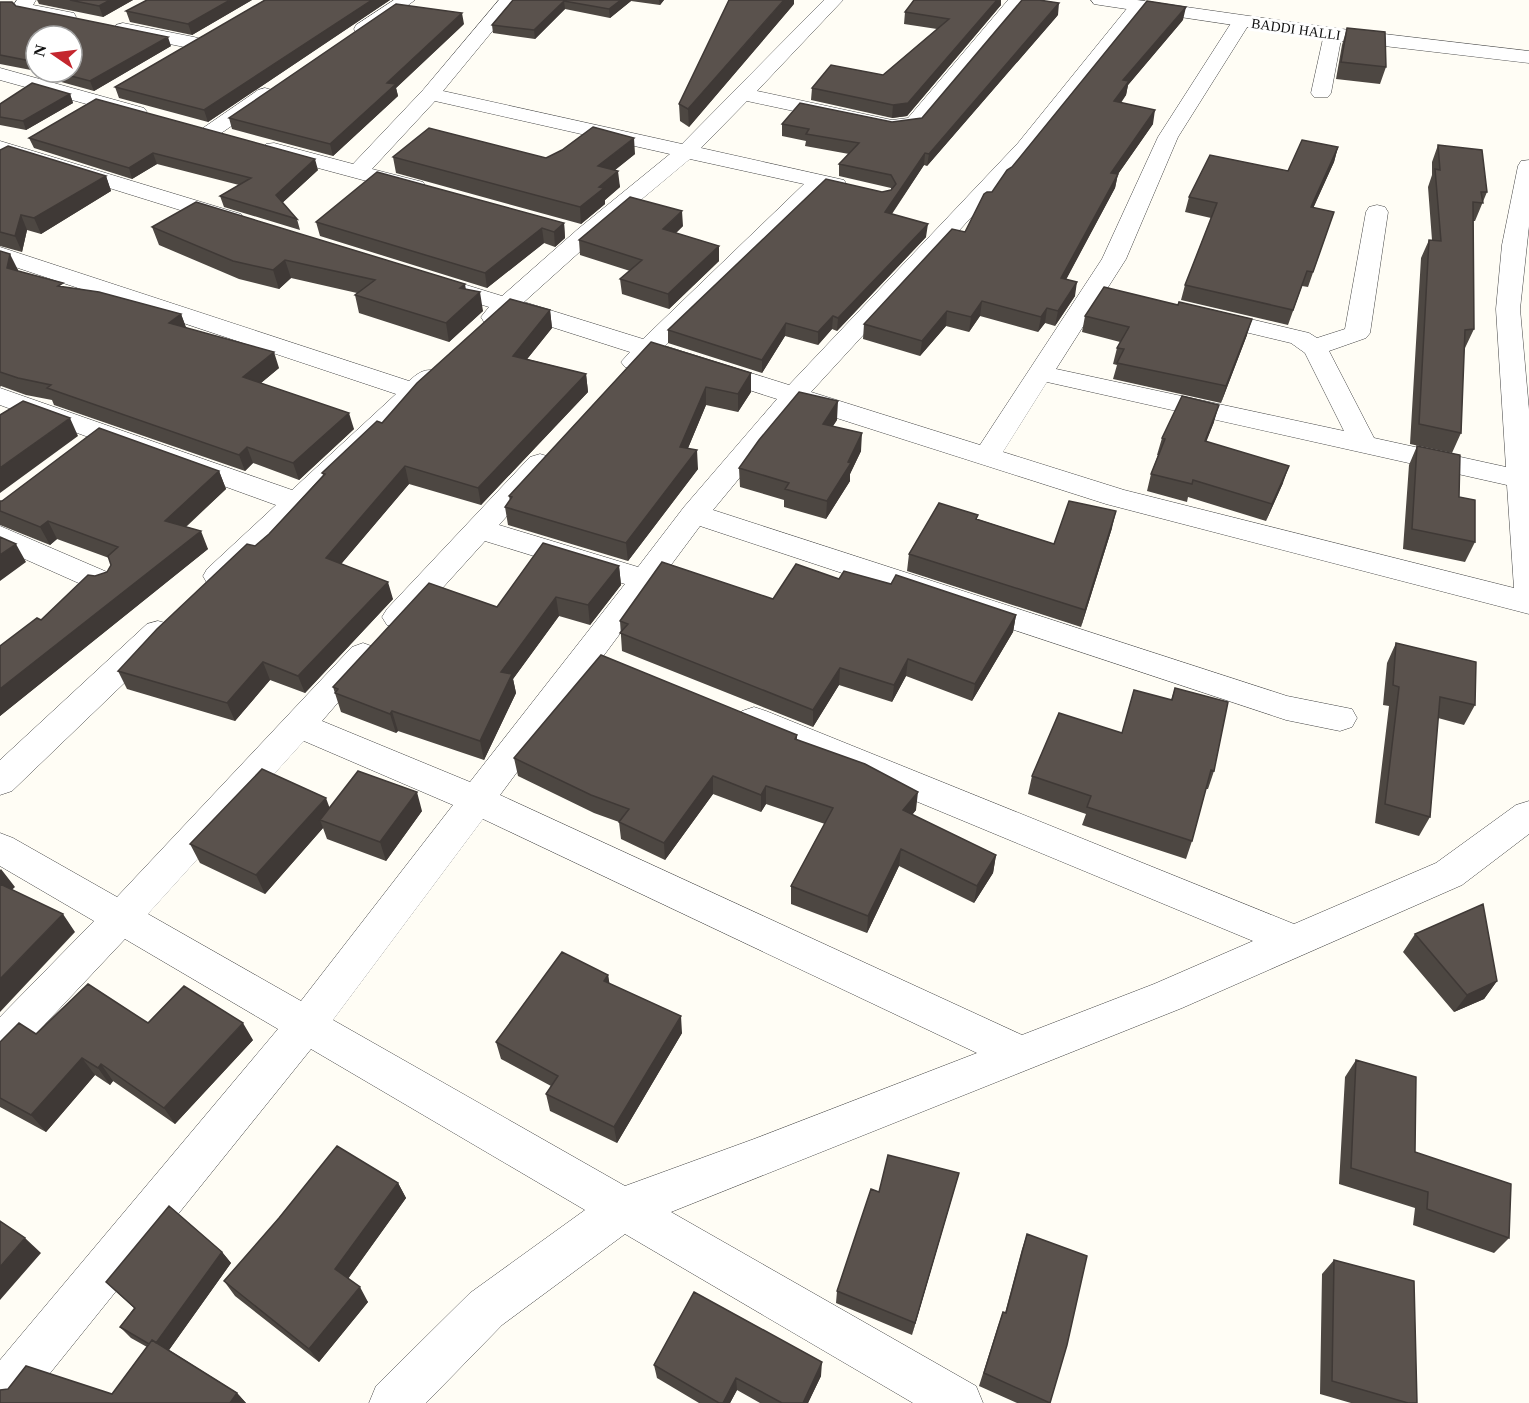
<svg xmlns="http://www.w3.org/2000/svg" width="1529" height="1403" font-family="'Times New Roman',serif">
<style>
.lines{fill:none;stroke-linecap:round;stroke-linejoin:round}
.minor-casing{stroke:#444;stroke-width:1}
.tertiary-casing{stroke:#444;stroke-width:1}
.minor{fill:#fff;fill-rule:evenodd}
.tertiary{fill:#fff;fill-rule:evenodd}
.wall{fill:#4d4742}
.shaded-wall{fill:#3f3936}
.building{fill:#5a524d;stroke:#3f3936;stroke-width:1.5}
.labels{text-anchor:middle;stroke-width:6;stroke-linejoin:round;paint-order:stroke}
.far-street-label{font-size:14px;fill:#111;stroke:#fff}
</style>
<rect width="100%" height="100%" fill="#fffdf5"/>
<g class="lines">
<defs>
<path id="minor" d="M17,0H36L33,5L74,13L76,17L74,21L67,23L20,13L13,6Z
M394,0H415L370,33H356L354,29L356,25Z
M499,0H518L443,91L682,144L824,0H843L757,91L892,120L908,118L1008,0H1027L921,128L892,132L747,101L701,148L844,180L847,185L844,190L836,192L824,189L665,346L789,385L1018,143L1133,1H1145L1148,5L1145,9L1032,151L811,392L980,445L1102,259L1158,137L1235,17H1249L1251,21L1178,137L1126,259L1056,369L1344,431L1305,353L1291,343L1199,321L1196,316L1199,311L1208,309L1309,333L1317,338L1345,329L1366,212L1369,207L1377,205L1385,207L1388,212L1370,333L1366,338L1329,351L1374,438L1506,467L1496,309L1502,245L1518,166L1521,161L1529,160V226L1520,309L1529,410V614L1106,504L799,406L713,510L1287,696L1352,709L1357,718L1352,727L1340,731L1286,720L700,526L500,795L1022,1035L1154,984L1253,941L742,729L737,720L742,711L754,707L766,711L1294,924L1436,863L1516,805L1529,801V834L1462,885L1182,1008L671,1212L976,1386L983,1403H913L625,1234L502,1325L426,1403H369L376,1386L470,1293L585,1210L311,1049L26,1403H0V1360L278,1029L125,939L14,1057L0,1062V1017L94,921L0,866V833L13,838L117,897L352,647L363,643L374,647L379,655L322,721L470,782L625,584L485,541L409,625L398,628L387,625L382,617L387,609L530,457L540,454L550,457L554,463L499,525L638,567L684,507L777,399L652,359C643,368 637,371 625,367L621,362L630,352L511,314C502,322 496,325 484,322L481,317L489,307L428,288L425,283L428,278L437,276L502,296L578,229L670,154L435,101L372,169L423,182L426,187L423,192L415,194L266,154L263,149L266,144L274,143L353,164L423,90ZM690,159L804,184L643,339L524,302L594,239ZM1047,382L1507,485L1514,588L1124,490L1003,452ZM304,741L453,805L301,1001L148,914ZM483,819L977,1053L754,1139L625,1186L333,1020Z
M123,23L194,37L201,39L203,43L201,47L194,49L116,33L114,29L116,25Z
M1333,28L1340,30L1342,34L1331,93L1328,97H1314L1311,93L1324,34L1326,30Z
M0,68L144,108L147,112L144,116L137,118L0,80Z
M265,88L272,90L275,94L272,98L217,136L210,138L203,136L200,132L203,128L258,90Z
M0,141L241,214L244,219L241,224L233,226L225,224L0,154Z
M0,247L409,381C419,372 425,368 438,371L442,377L229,583L218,586L207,583L203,576L207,569L276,505L0,405V388L292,490L396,394L0,262Z
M0,526L114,575L118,582L114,589L103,592L92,589L0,548Z
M158,621L169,624L174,632L169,640L12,791L0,795V760L147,624Z"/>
<path id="tertiary" d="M1091,0H1137L1333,28L1529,51V63L1333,40L1100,5L1094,4Z"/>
</defs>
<!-- minor casing -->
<use href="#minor" class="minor-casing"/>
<!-- tertiary casing -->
<use href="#tertiary" class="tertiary-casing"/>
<!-- minor -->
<use href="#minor" class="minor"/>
<!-- tertiary -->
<use href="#tertiary" class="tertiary"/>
</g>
<!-- wall -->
<path class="wall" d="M37,0H133L103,17L39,4Z
M252,0L192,35L130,22L126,11Z
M265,0H390L208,122L119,98L115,87Z
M513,0H664L660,5L631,1L610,18L565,9L535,39L493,33L492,25Z
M0,2L16,6L171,46L94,91L54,80L51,74L42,72H72L36,36V71L0,64Z
M794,4L689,127L680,121L679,104Z
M1001,5L907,116L892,118L811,100L812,88L883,75L937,29L904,24L905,12Z
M1058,15L927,166L924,165L892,214L926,237L837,331L832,329L818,345L785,336L762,373L668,343V330L882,192L891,190V188L839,176V164L849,154L805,146L806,141L782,136V124L892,122L922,118Z
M1183,20L1128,85L1126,95L1121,103L1153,124L1118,174L1115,188L1066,279L1075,296L1055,326L1045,323L1038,332L980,316L969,332L946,326L920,356L863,339L864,324L965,232L992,192L1012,167Z
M464,24L396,88L398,96L333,156L232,129L229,118Z
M1347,28L1386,67L1380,84L1336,79L1342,45Z
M70,94L73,103L26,130L0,125V104Z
M29,138L318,170L282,203L297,219L300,230L224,207L220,196L239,185L157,164L132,179L34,148Z
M1438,145L1487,192L1475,221H1473L1474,329L1465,348L1464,349L1461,433L1452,453L1410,444L1421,258L1429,240H1432L1428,187L1432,175V162Z
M1338,147L1334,162L1313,208L1334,212L1308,287L1302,286L1288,325L1181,300L1185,285L1211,218L1185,212L1189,197L1288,171Z
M0,150L106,176L111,191L41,234L27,230L22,252L0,246Z
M635,154L615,170L620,187L605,200V204L581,224L396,173L393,157L546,158Z
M316,222L564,223L565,238L555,247L544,243L487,288L320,236Z
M683,226L676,233L719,261L669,309L622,294L620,279L630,271L580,255L579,240Z
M152,227L466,290L483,311L449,342L359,313L355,295L357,293L291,278L279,289L239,279L159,245Z
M0,251L18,270L17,271L64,287L181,314L186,328L279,368L261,383L354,429L299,480L253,463L245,471L54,405L52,400L26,395L1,386L0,387Z
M1178,305L1247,335L1221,403L1113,379L1117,365L1113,364L1117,348L1120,342L1082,332L1085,316Z
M550,310L552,328L527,359L586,374L588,392L481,505L409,484L341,564L393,599L305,693L270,680L235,721L127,689L118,671L269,534L323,475L322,473L382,423Z
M651,342L751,373V392L738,412L706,405L688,448L698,469L628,561L508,525L505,507L510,501L509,496Z
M837,420L832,427L861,451L850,474V481L826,519L784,507V500L740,487L739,468Z
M1214,422L1206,441L1283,483L1266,521L1188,497L1187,502L1147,491L1151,474L1158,455H1157L1162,438Z
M1417,446L1459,497L1475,542L1465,562L1403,549L1409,465Z
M219,471L226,489L186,527L208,549L0,716V646L41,620L95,576L107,572L111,565L109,558L57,539L50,545L0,525V501Z
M977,519L1054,544L1112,528L1081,627L907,571L909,554Z
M619,566L621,585L590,625L559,616L513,679L516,693L484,760L398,731L396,733L341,712L333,687Z
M839,579L891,584L1016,615L1013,632L972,701L906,676L892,702L839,685L813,727L622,651L620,621L773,599Z
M1396,643L1475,705L1464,725L1438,718L1430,817L1419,836L1375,823L1389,706L1383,705L1387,663Z
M1175,688L1214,771L1208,789H1206L1192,841L1186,859L1082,825L1086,814L1028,794L1032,776L1122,733L1171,700Z
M797,735V740L916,810L912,815L996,855L993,873L974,903L899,866L867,933L791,904V886L825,824L766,804L761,812L713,794L665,860L621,839L619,822L594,813L518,776L514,758Z
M330,808L422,811L386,861L327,839L323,828L265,894L200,863L190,844Z
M1415,934L1497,981L1484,999L1454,1012L1403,952Z
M608,975L609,983L682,1033L617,1143L550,1111L546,1094L551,1086L501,1059L496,1042Z
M148,1023L253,1040L175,1124L113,1081L110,1085L95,1075L46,1132L0,1107V1042L36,1034Z
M1356,1060L1415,1152L1509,1238L1494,1253L1413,1225L1415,1208L1339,1184L1345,1077Z
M959,1173L912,1335L836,1303L837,1291Z
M398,1183L406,1198L348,1279L368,1302L319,1362L235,1296L224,1281Z
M1027,1234L1050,1403H1017L979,1386L998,1326L1003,1312L1005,1313L1022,1249Z
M222,1252L231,1263L169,1350L237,1393L246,1403H0L112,1394L147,1347L131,1338L120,1327L134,1308L106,1282Z
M1334,1260L1417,1403H1351L1320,1394L1322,1274Z
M654,1365L821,1376L808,1403H760L737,1390L730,1403H699L657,1378Z"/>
<!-- shaded-wall -->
<path class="shaded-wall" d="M110,0H133L103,17L99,6Z
M230,0H252L192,35L188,24Z
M372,0H390L208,122L204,110Z
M621,0H631V1L610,18L609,9Z
M659,0H664L660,5Z
M784,0H794V4L689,127L688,109Z
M997,0H1001V5L907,116L892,118L893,105Z
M564,1L565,9L535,39L534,30Z
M1059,3L1058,15L927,166L929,154Z
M1186,7L1183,20L1128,85L1126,95L1111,115L1114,101L1123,80Z
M462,13L464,24L396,88L398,96L333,156L330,144L387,83Z
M168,37L171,46L94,91L90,81Z
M70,94L73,103L26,130L23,121Z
M1155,110L1153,124L1109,187L1111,173Z
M634,138L635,154L600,182L598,166Z
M1338,147L1334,162L1307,222L1311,207Z
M153,153L157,164L132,179L129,168Z
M925,153L924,165L884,225L885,212Z
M315,159L318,170L279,206L276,195Z
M618,171L620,187L605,200V204L581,224L580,207L599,187Z
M1118,174L1115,188L1059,293L1061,278Z
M106,176L111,191L41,234L34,218Z
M682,211L683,226L664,244L663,229Z
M21,215L27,230L22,252L15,236Z
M564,223L565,238L555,247L554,232Z
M928,224L926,237L837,331L838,318Z
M542,228L544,243L487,288L485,273Z
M719,246V261L669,309L668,294Z
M10,254L18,270L14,284L7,268Z
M285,260L291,278L279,289L273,270Z
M1077,282L1075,296L1055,326L1058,311Z
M465,284L468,302L460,288Z
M480,292L483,311L449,342L446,323Z
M982,301L980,316L969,332L971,317Z
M1047,308L1045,323L1038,332L1041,317Z
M550,310L552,328L516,373L513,356Z
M947,311L946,326L920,356L922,341Z
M181,314L187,330L169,323Z
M833,316L832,329L818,345V332Z
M1252,319L1247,335L1221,403L1226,386Z
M786,323L785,336L762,373V360Z
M274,352L279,368L249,393L243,377Z
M751,373V392L738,412V394Z
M586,374L588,392L481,505L478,488Z
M706,387V405L681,465L680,447Z
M838,401L837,420L822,443L823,424Z
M1219,405L1214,422L1200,458L1205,441Z
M349,413L354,429L299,480L293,463Z
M70,418L78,436L0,493V468Z
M862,433L861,451L850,474V481L826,519L827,501Z
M247,447L253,463L245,471L239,455Z
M697,450L698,469L628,561L626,543Z
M405,466L409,484L331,576L326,558Z
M1289,466L1283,483L1266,521L1272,504Z
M219,471L226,489L172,539L165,521Z
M1116,511L1112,528L1081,627L1085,610Z
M48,521L57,539L50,545L40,527Z
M201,531L208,549L0,716V689Z
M16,544L26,562L0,581V555Z
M619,566L621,585L590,625L588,605Z
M388,582L393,599L305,693L298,676Z
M556,597L559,616L513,679L516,693L484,760L480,741L501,672Z
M1016,615L1013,632L972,701L975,684Z
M908,659L906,676L892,702L894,685Z
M263,662L270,680L235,721L227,703Z
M840,668L839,685L813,727V710Z
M392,711L398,731L396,733L390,714Z
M713,776V794L665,860L664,843Z
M766,786V804L761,812V795Z
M417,792L422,811L386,861L380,842Z
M918,792L916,810L901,828L903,810Z
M326,798L333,817L320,820L323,828L265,894L256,875Z
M901,849L899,866L867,933L868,916Z
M996,855L993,873L974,903L977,886Z
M1,869L15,887L3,898L0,894V870Z
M63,914L75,932L0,1012V979Z
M608,975L611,992L604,981Z
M1497,981L1484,999L1454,1012L1467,995Z
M681,1016L682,1033L617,1143L614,1127Z
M243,1023L253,1040L175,1124L164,1108Z
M82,1058L95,1075L46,1132L31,1115Z
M101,1064L113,1081L110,1085L98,1068Z
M959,1173L955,1187L912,1335L915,1323Z
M398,1183L406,1198L344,1284L335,1269Z
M25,1238L41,1253L0,1300V1267Z
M222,1252L231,1263L164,1357L153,1347Z
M360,1287L368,1302L319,1362L309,1349Z
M822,1362L821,1376L808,1403H803Z
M736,1378L737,1390L730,1403H723Z
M237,1393L246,1403H230Z"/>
<!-- building -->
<path class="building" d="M70,0H110L99,6Z
M147,0H230L188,24L126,11Z
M265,0H372L204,110L115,87Z
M513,0H621L609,9L564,1L534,30L492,25Z
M729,0H784L688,109L679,104Z
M914,0H997L908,103L893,105L812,88L831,65L883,75L949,19L905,12Z
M1022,0H1039L1059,3L929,154L925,153L885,212L928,224L838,318L833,316L818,332L786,323L762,360L668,330L826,179L882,192L891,190L896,184L891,175L839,164L859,143L806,134L809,129L782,124L800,103L892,122L922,118Z
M1147,1L1186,7L1123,80L1129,81L1114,101L1155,110L1111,173L1118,174L1061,278L1077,282L1058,311L1047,308L1041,317L982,301L971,317L947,311L922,341L864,324L952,229L965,232L984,194L987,192H992L1007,170L1012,167Z
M0,2H12L16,6L168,37L90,81L56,72H72V36H36V62L0,55Z
M396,4L462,13L387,83L396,84L330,144L229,118Z
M1347,28L1385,32L1386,67L1341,62Z
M32,83L70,94L23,121L0,117V104Z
M96,99L315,159L276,195L297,219L220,196L251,178L153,153L129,168L29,138Z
M593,127L634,138L598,166L618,171L599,187L604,188L580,207L393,157L429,128L546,158L562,150Z
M1302,140L1338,147L1311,207L1334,212L1313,272L1307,271L1293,310L1185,285L1217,203L1189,197L1210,155L1288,171Z
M1438,145L1482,150L1487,192H1481L1483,203L1473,202L1474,329L1465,330L1461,433L1419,424L1429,240L1441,241L1435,169L1440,170Z
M8,146L106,176L34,218L21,215L15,236L0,232V150Z
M377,172L564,223L554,232L542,228L485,273L316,222Z
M630,197L682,211L663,229L719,246L668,294L620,279L642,260L579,240Z
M196,202L465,284L460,288L480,292L446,323L355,295L375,280L285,260L273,270L233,261L152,227Z
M0,251L10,254L7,268L63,283L58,286L99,292L181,314L169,323L274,352L243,377L349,413L293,463L247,447L239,455L47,388L51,385L18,378L0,372Z
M1104,287L1178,305L1179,302L1252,319L1226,386L1117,363L1124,349L1117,348L1129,327L1085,316Z
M510,299L550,310L513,356L586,374L478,488L405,466L326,558L388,582L298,676L263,662L227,703L118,671L157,629L247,544L255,546L269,534L325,474L322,473L377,421L382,423L417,383Z
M651,342L751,373L738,394L706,387L680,447L697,450L626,543L505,507L512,497L509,496Z
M799,392L838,401L823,424L862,433L848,462L851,463L827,501L785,489L789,483L739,468L759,440Z
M1182,396L1219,405L1205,441L1289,466L1272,504L1193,480L1192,484L1151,474L1165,439L1162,438Z
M23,401L70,418L0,468V415Z
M99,428L219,471L165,521L201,531L0,689V646L37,618L41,620L88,575L95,576L107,572L111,565L108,556L118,547L48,521L40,527L0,511V501H2Z
M1417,446L1460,455L1459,497L1475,500V542L1412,529Z
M1069,501L1116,511L1085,610L909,554L939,503L978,515L976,519L1054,544Z
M0,537L16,544L0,555Z
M543,543L619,566L588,605L556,597L501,672L512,674L480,741L392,711L390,714L335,693L338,689L333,687L429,583L497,607Z
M662,562L773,599L796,564L839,579L844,571L891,584L896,575L1016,615L975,684L908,659L894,685L840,668L813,710L620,633L628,624L620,621Z
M1396,643L1476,662L1475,705L1440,697L1430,817L1385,804L1399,687L1393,685Z
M601,655L797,735L795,739L865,764L918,792L903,810L996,855L977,886L901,849L868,916L791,886L833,808L766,786L761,795L713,776L664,843L619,822L629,809L591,795L514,758Z
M1175,688L1228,702L1214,771L1211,770L1192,841L1087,807L1091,796L1032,776L1059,713L1122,733L1134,690L1172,700Z
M262,769L326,798L256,875L190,844Z
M358,771L417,792L380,842L320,820Z
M0,884L63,914L0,979Z
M1483,904L1497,981L1467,995L1415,934Z
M562,952L608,975L604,981L681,1016L614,1127L546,1094L558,1076L496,1042Z
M88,984L148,1023L184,986L243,1023L164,1108L101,1064L98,1068L82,1058L31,1115L0,1098V1042L19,1023L36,1034Z
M1356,1060L1416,1077L1415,1152L1511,1184L1509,1238L1427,1209L1428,1192L1351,1168Z
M337,1146L398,1183L335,1269L360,1287L309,1349L224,1281L279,1218Z
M888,1155L959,1173L915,1323L837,1291L871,1189L879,1192Z
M169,1206L222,1252L156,1343L152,1340L149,1344L120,1327L135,1308L106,1282Z
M0,1221L25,1238L0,1267Z
M1027,1234L1087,1256L1067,1345L1050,1403L984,1373L1003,1312L1006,1313Z
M1334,1260L1414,1281L1417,1403H1408L1332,1381Z
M694,1292L822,1362L803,1403H782L736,1378L723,1403H719L654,1365Z
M152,1340L237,1393L230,1403H0V1390L8,1389L26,1366L112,1394Z"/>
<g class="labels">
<!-- far-street labels -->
<g class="far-street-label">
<text transform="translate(1296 29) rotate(8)" y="5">BADDI HALLI</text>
</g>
</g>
<!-- north arrow -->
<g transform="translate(54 54) rotate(284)"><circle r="28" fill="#ffffff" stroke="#a0a0a0" stroke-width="1.5"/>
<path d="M0-4.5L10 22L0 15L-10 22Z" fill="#c4262e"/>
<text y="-9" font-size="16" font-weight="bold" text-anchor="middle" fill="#111111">N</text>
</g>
</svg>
